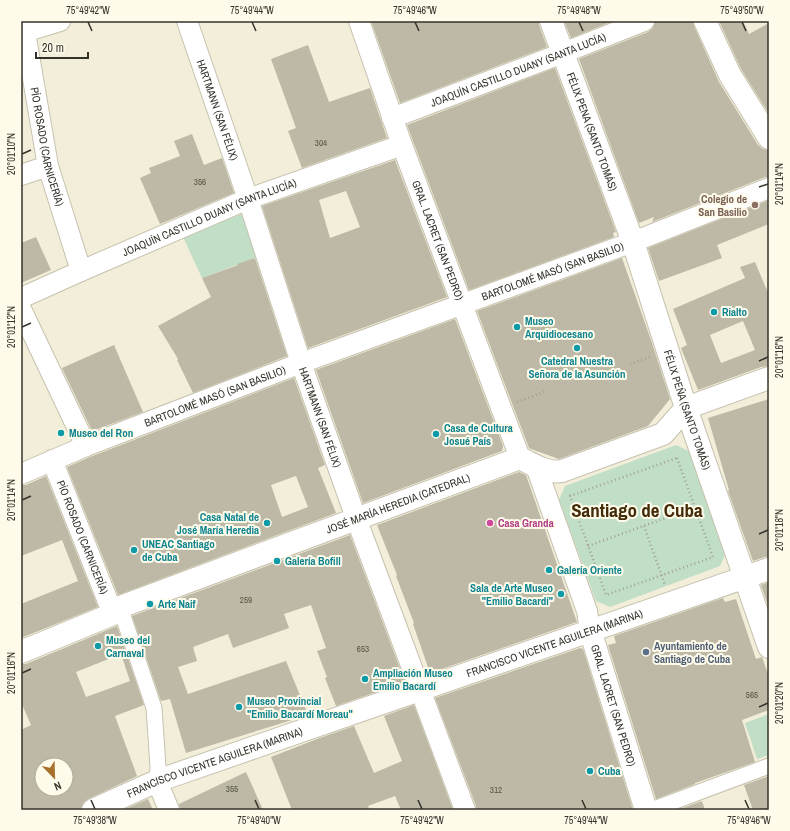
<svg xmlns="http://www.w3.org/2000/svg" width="790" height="831" font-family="'Archivo Narrow',sans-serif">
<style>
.green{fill:#c1dfc6}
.building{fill:#bdb9a6;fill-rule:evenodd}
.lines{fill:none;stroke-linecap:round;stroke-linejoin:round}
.pedestrian-casing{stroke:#c6c2af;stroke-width:17}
.minor-casing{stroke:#c6c2af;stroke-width:22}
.tertiary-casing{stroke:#c6c2af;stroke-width:24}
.secondary-casing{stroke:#c6c2af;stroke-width:24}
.path{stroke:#a3a091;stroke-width:2.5;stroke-dasharray:1 3;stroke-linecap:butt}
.pedestrian{stroke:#fff;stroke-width:15}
.minor{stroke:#fff;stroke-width:20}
.tertiary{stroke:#fff;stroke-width:22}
.secondary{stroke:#fff;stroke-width:22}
.ticks{fill:none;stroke:#34332b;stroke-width:1.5}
.education-dot{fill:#8d6e63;stroke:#fffbeb;stroke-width:1.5}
.culture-dot{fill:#0f9aa8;stroke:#fffbeb;stroke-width:1.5}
.hotel-dot{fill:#d1479c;stroke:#fffbeb;stroke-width:1.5}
.service-dot{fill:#5c6f8a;stroke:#fffbeb;stroke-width:1.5}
.labels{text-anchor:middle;stroke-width:4;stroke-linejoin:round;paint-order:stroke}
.number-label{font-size:9px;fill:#56544a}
.street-label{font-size:11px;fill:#34332b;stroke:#fffbeb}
.education-label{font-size:11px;font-weight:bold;fill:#785e54;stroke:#fffbeb;text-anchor:end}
.culture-label{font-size:11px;font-weight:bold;fill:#0d838f;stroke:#fffbeb;text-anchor:start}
.hotel-label{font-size:11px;font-weight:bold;fill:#b23c85;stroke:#fffbeb;text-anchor:start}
.service-label{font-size:11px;font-weight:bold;fill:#4e5e75;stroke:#fffbeb;text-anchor:start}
.town-label{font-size:19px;font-weight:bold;fill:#432a08;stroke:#fffbeb}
.neatline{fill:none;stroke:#34332b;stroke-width:1.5}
.ticks-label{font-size:10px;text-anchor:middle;fill:#34332b}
</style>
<rect width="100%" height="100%" fill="#f2eeda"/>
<!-- green -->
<path class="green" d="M241,210L257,257L202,278L183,237Z
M676,445L689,451L726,553L720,566L610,607L596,601L559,500L565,486Z
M769,714V755L757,759L745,723Z"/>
<!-- building -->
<path class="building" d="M371,21H539V25L547,47L400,103Z
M564,21H613L571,38Z
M655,21H693L694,26L719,82L758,145L763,149L769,150V177H765L652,222L654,217L639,223L579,59L648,32L653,28Z
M719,21H743L749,34L769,23V114L741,69Z
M308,45L329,102L370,88L387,138L302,168L288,131L296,128L271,59Z
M555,68L616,232L613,233L614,237L469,290L407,125Z
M192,134L204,165L222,158L234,193L160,224L140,178L151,173L149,168L180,156L174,141Z
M395,160L447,297L308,348L262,206ZM346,191L360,227L330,238L319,200Z
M769,200V224L717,245L722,258L659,281L648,248Z
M36,237L51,270L21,283V243Z
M255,258L287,356L193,393L177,360L178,359L158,326L211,297L202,278L238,265L237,264Z
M622,258L651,340L670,399L648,426L559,459L531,449L529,448L477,311Z
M755,262L769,295V366L761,367L698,390L681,348L687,345L673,309L745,278L740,267ZM743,321L755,350L721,363L710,335Z
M455,319L503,446L502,451L363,503L316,370Z
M114,345L143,412L92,431L62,368Z
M294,378L325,465L318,468L336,513L118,595L67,467L90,457ZM296,476L308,507L282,517L271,485Z
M769,399V557H765L753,561L728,491L729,490L708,418Z
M519,472L526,475L577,622L430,673L413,624L414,623L396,576L397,575L377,525Z
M46,476L98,607L21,638V604L78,581L62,540L21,556V485H26Z
M350,535L405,682L336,706L325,678L327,677L317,651L326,648L311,605L284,614L289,628L233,648L228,634L193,647L197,661L178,667L188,694L286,661L308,715L186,753L170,699L161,701L132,616Z
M769,582V608L761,585Z
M723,598L725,602L736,599L756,659L762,657L769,677V710L742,720L755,762L695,783V784L656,799L608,645L616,643L614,636Z
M117,626L144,705L115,716L137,776L88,799L83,803L81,810H21V730L31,725L21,702V664H26ZM121,654L130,681L86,697L76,672ZM42,765H66V789H42Z
M580,648L583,649L633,810H476V806L435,698Z
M414,705L453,810H401L395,796L368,806L370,810H292L271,757L317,739L354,726L374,773L402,761L384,716Z
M246,772L263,810H180L179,804Z
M769,776V810H753L744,785Z
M148,799L153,810H123Z
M702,801L705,810H677Z"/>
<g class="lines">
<defs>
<path id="pedestrian" d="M120,607L154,708L158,767L157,781
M651,810L769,766"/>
<g id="minor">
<path id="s1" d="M23,21L25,32L48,166L81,271"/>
<path id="s2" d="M187,21L248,199L301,363L356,518L465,810"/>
<path id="s3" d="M359,21L402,145L520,458"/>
<path d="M21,33L60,21"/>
<path id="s4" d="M392,118L563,53L644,21"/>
<path d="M21,175L48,166"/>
<path id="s5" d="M21,298L81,271L248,199L402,145"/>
<path d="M21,309L86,446"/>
<path id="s6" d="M52,460L113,614"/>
<path d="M534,464L538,472L587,611L590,630"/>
<path id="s7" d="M21,474L86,446L301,363L633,242L769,188"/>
<path d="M157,781L169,810"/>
</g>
<g id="tertiary">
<path id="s8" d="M551,21L633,242L686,408L769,647"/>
<path d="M705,21L730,75L769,138"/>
<path id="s9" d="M590,630L646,810"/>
<path id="s10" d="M21,652L113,614L120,607L520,458C532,464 548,474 562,471L663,434L686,408L769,378"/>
</g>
<g id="secondary">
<path id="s11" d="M93,810L157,781L769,569"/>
</g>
</defs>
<!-- pedestrian casing -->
<use href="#pedestrian" class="pedestrian-casing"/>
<!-- minor casing -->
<use href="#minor" class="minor-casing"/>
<!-- tertiary casing -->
<use href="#tertiary" class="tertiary-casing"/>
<!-- secondary casing -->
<use href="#secondary" class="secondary-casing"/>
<!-- path -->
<path class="path" d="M630,364L650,357
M517,402L547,391
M677,458L713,557L606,595L570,496Z
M644,526L665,585
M588,546L696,507"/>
<!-- pedestrian -->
<use href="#pedestrian" class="pedestrian"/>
<!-- minor -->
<use href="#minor" class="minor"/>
<!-- tertiary -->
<use href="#tertiary" class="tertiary"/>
<!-- secondary -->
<use href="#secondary" class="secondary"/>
</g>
<!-- ticks -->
<path class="ticks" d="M88,22L92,31M252,22L256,31M415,22L419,31M579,22L583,31M742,22L746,31M22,154L31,150M759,187L768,184M22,327L31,323M759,361L768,357M22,500L31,496M759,534L768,530M22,673L31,669M759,707L768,703M91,800L95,809M255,800L259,809M418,800L422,809M582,800L586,809M745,800L749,809"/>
<!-- markers -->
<circle class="education-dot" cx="755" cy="205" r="4"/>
<g class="culture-dot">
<circle cx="714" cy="312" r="4"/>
<circle cx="517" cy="327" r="4"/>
<circle cx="577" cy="348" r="4"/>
<circle cx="61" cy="433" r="4"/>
<circle cx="436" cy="434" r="4"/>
<circle cx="267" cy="523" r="4"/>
<circle cx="134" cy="550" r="4"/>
<circle cx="277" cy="561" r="4"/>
<circle cx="549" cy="570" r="4"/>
<circle cx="561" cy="594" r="4"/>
<circle cx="150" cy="604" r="4"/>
<circle cx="98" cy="646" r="4"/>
<circle cx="365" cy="679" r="4"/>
<circle cx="239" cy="707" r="4"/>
<circle cx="590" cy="771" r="4"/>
</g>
<circle class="hotel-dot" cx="490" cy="523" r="4"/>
<circle class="service-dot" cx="646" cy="652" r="4"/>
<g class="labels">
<!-- number labels -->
<g class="number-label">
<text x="321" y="146">304</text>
<text x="200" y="185">356</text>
<text x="246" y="603">259</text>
<text x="363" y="652">653</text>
<text x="752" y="698">565</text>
<text x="232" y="792">355</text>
<text x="496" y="793">312</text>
</g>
<!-- street labels -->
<g class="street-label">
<text dy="4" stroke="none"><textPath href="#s4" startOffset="135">JOAQUÍN CASTILLO DUANY (SANTA LUCÍA)</textPath></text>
<text dy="4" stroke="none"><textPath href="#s2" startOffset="94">HARTMANN (SAN FÉLIX)</textPath></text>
<text dy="4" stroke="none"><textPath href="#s8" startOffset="118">FÉLIX PENA (SANTO TOMÁS)</textPath></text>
<text dy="4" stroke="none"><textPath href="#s1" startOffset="128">PÍO ROSADO (CARNICERÍA)</textPath></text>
<text dy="4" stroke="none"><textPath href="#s5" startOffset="205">JOAQUÍN CASTILLO DUANY (SANTA LUCÍA)</textPath></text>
<text dy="4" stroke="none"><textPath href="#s3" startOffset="233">GRAL. LACRET (SAN PEDRO)</textPath></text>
<text dy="4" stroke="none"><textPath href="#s7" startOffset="569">BARTOLOMÉ MASÓ (SAN BASILIO)</textPath></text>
<text dy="4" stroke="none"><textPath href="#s7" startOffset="209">BARTOLOMÉ MASÓ (SAN BASILIO)</textPath></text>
<text dy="4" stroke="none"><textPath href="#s8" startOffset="412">FÉLIX PEÑA (SANTO TOMÁS)</textPath></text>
<text dy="4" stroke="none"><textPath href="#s2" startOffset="418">HARTMANN (SAN FÉLIX)</textPath></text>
<text dy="4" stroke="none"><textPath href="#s10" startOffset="406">JOSÉ MARÍA HEREDIA (CATEDRAL)</textPath></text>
<text dy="4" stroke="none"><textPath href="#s6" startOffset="83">PÍO ROSADO (CARNICERÍA)</textPath></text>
<text dy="4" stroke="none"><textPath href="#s11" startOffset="491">FRANCISCO VICENTE AGUILERA (MARINA)</textPath></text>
<text dy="4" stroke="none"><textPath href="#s9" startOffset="79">GRAL. LACRET (SAN PEDRO)</textPath></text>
<text dy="4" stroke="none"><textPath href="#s11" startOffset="131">FRANCISCO VICENTE AGUILERA (MARINA)</textPath></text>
</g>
<!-- education labels -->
<g class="education-label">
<text x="747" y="203">Colegio de<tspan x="747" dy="13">San Basilio</tspan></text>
</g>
<!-- culture labels -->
<g class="culture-label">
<text x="722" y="316">Rialto</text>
<text x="525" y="325">Museo<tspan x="525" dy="13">Arquidiocesano</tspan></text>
<text x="577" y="365" text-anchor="middle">Catedral Nuestra<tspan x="577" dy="13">Señora de la Asunción</tspan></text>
<text x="444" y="432">Casa de Cultura<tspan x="444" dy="13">Josué País</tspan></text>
<text x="69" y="437">Museo del Ron</text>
<text x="259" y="521" text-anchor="end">Casa Natal de<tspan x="259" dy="13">José María Heredia</tspan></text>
<text x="142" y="548">UNEAC Santiago<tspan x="142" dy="13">de Cuba</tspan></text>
<text x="285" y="565">Galería Bofill</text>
<text x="557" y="574">Galería Oriente</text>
<text x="553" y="592" text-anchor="end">Sala de Arte Museo<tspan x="553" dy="13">"Emilio Bacardí"</tspan></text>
<text x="158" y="608">Arte Naif</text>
<text x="106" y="644">Museo del<tspan x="106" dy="13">Carnaval</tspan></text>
<text x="373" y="677">Ampliación Museo<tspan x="373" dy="13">Emilio Bacardí</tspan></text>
<text x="247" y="705">Museo Provincial<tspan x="247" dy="13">"Emilio Bacardí Moreau"</tspan></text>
<text x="598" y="775">Cuba</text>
</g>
<!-- hotel labels -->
<g class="hotel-label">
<text x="498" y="527">Casa Granda</text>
</g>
<!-- service labels -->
<g class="service-label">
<text x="654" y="650">Ayuntamiento de<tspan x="654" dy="13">Santiago de Cuba</tspan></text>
</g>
<!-- town labels -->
<g class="town-label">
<text x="637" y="517">Santiago de Cuba</text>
</g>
</g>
<!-- border -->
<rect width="790" height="831" fill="none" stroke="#fffbeb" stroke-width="44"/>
<!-- north arrow -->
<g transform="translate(54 777) rotate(157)"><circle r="19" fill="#fffbeb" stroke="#aeab9e"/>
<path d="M0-3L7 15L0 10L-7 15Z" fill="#a8712c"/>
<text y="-6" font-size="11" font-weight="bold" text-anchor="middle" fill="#34332b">N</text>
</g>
<!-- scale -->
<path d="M36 52v6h52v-6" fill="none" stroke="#34332b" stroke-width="2"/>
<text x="42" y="52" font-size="12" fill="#34332b" stroke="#fffbeb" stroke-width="3" paint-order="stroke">20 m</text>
<rect x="22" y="22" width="746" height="787" class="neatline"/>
<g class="ticks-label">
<text x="88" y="14">75°49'42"W</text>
<text x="252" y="14">75°49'44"W</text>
<text x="415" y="14">75°49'46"W</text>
<text x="579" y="14">75°49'48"W</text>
<text x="742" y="14">75°49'50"W</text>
<text transform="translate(11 154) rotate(-90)" y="4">20°01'10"N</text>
<text transform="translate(779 184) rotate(-90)" y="4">20°01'14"N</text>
<text transform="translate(11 327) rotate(-90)" y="4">20°01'12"N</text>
<text transform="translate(779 357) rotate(-90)" y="4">20°01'16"N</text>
<text transform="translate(11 500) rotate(-90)" y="4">20°01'14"N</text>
<text transform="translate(779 530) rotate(-90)" y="4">20°01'18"N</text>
<text transform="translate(11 673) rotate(-90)" y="4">20°01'16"N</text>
<text transform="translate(779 703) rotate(-90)" y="4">20°01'20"N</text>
<text x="95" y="824">75°49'38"W</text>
<text x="259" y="824">75°49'40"W</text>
<text x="422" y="824">75°49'42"W</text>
<text x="586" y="824">75°49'44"W</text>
<text x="749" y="824">75°49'46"W</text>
</g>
</svg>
